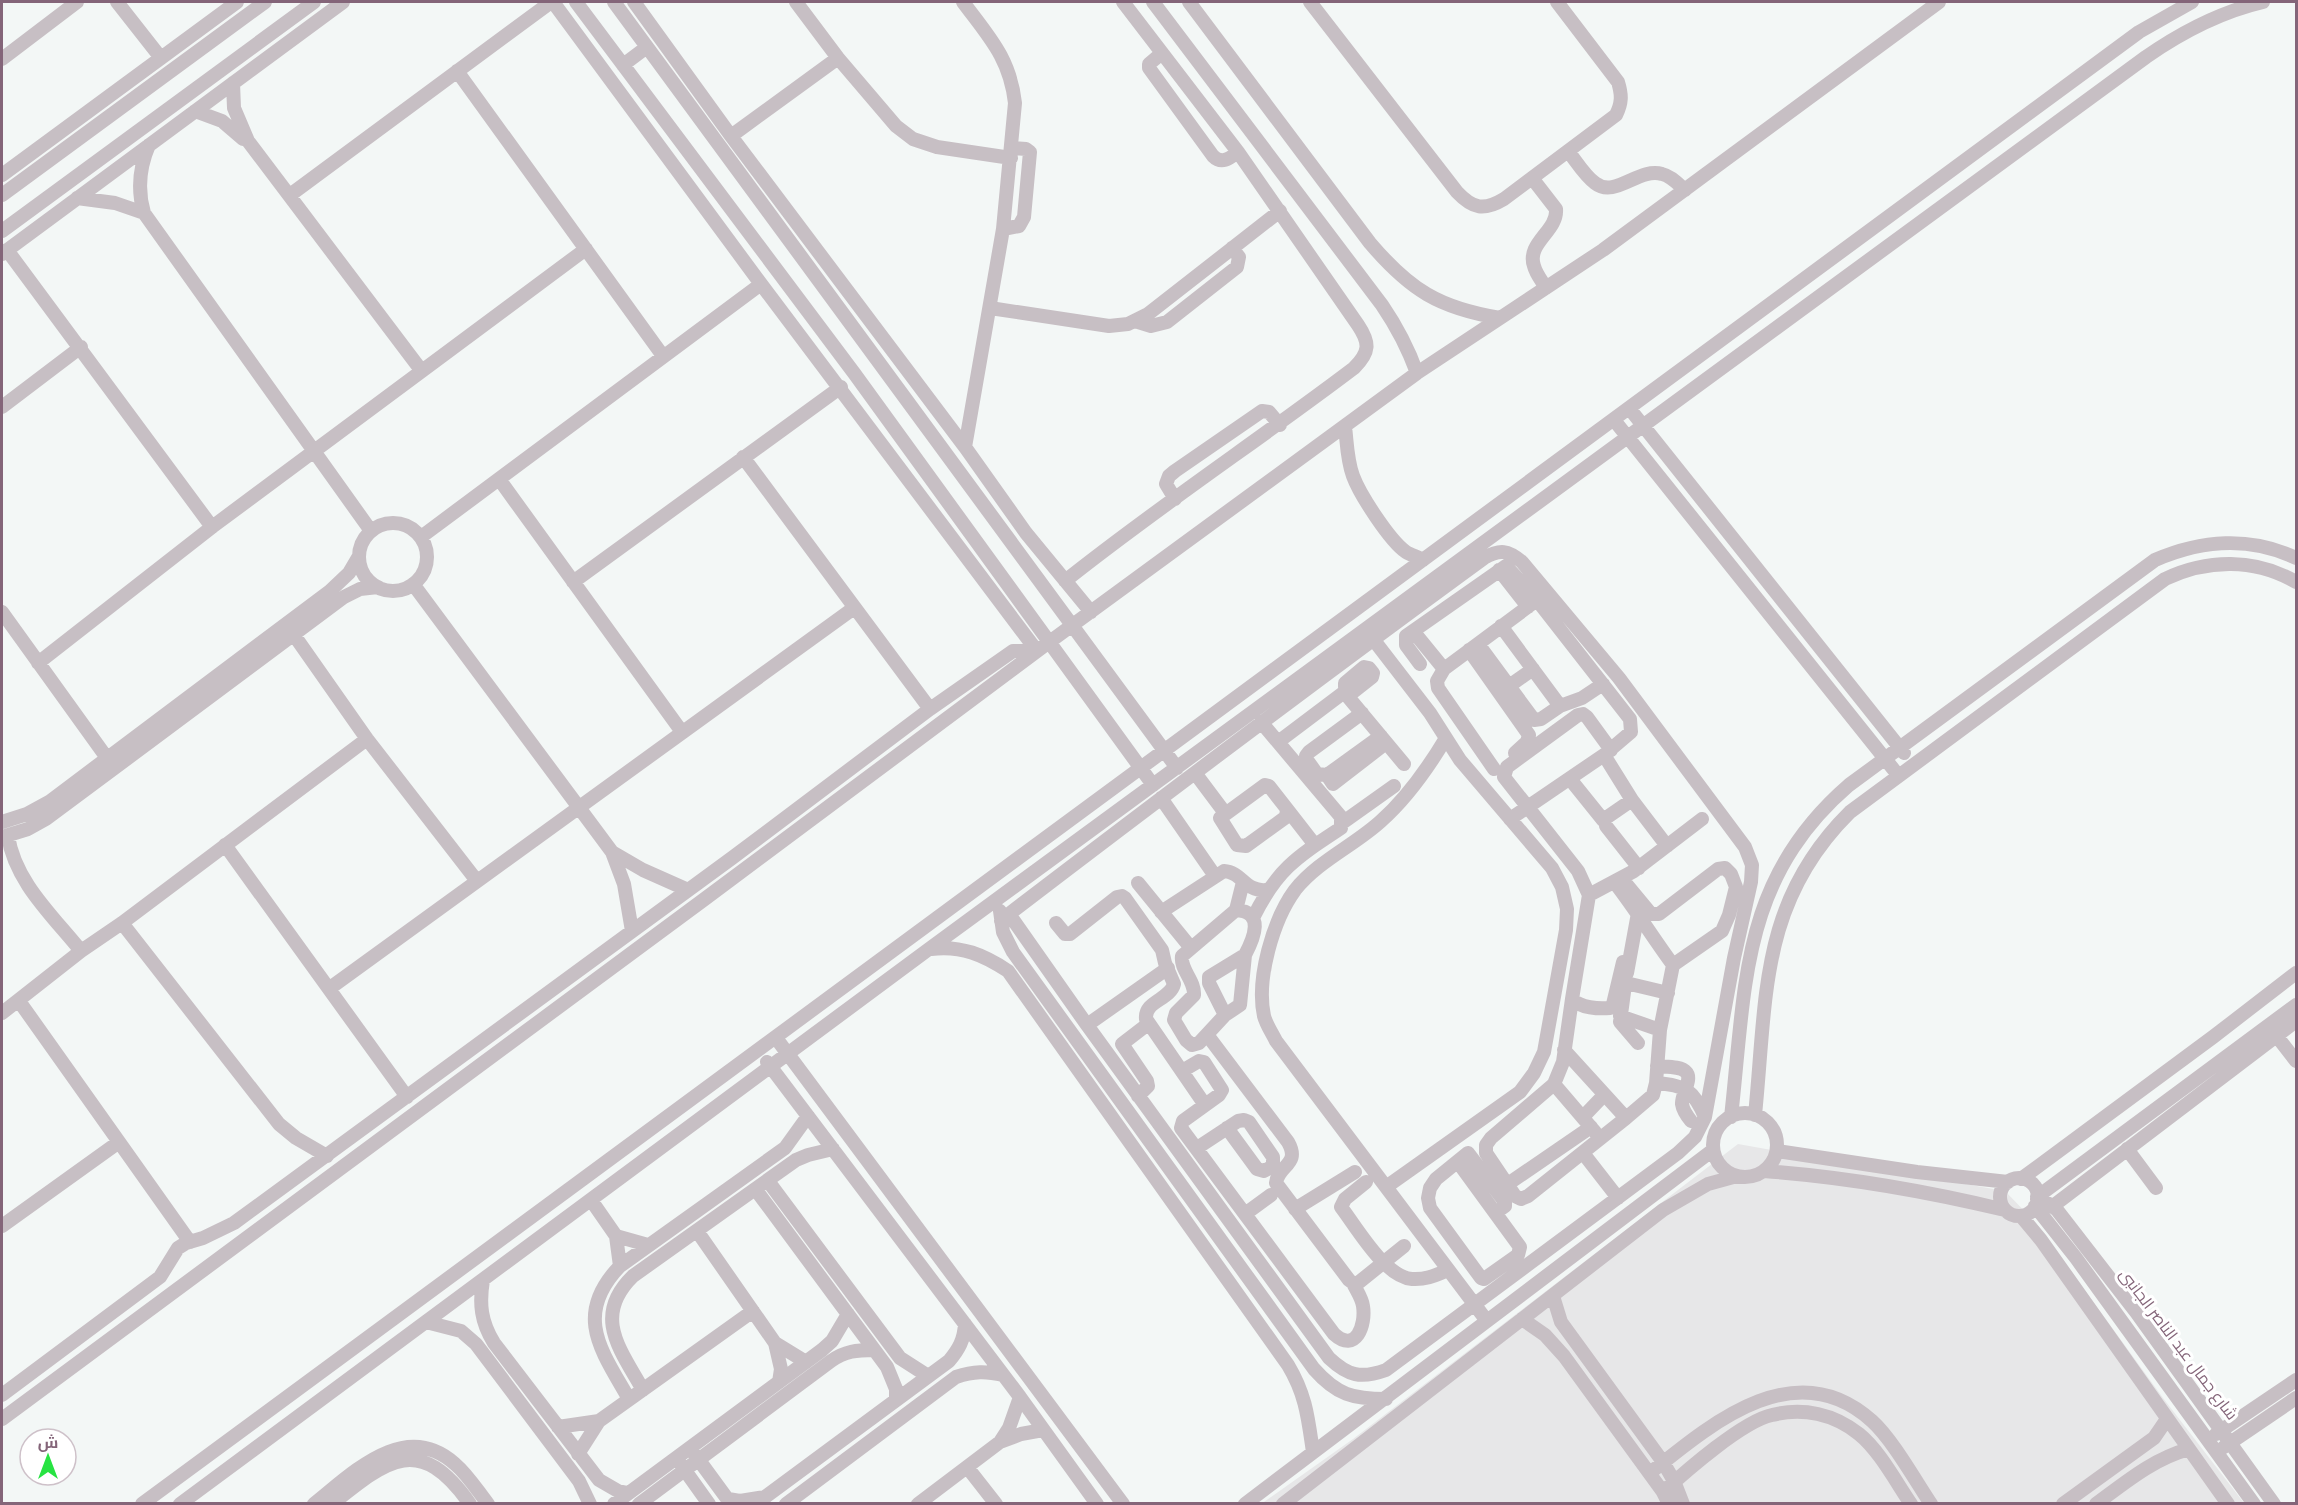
<svg xmlns="http://www.w3.org/2000/svg" width="2298" height="1505" font-family="Ubuntu,Cairo,sans-serif">
<style>
.built{fill:#e7e7e8}
.lines{fill:none;stroke-linecap:round;stroke-linejoin:round}
.minor{stroke:#c7bfc4;stroke-width:14}
.labels{text-anchor:middle;stroke-width:6;stroke-linejoin:round;paint-order:stroke}
.street-label{font-size:16px;fill:#846579;stroke:#fff}
</style>
<rect width="100%" height="100%" fill="#f3f7f6"/>
<!-- built -->
<path class="built" d="M1738,1144L2005,1191L2036,1223L2163,1398L2244,1503L1261,1504L1353,1439Z"/>
<g class="lines">
<!-- minor -->
<path class="minor" d="M117,2L161,58
M553,2L761,284L1037,651
M576,2L854,373L1153,785
M614,2L1177,768
M634,2L731,136L965,447L1026,533L1091,612
M796,2L838,58L896,126L913,139L937,147L1011,158
M963,2C989,37 1010,58 1015,103L1003,229L965,447
M1153,2L1382,305C1397,327 1408,348 1417,373
M1189,2L1370,243C1410,290 1439,308 1500,318
M1310,2L1457,192C1473,209 1484,211 1504,199L1616,115C1622,103 1622,95 1618,82L1557,2
M1162,53L1149,64V68L1213,156C1222,165 1230,158 1238,152
M2,59L77,2
M623,65L647,47
M457,71L663,356
M233,83L234,108L248,141L421,370
M195,111L222,121L243,139
M731,136L838,58
M149,145C139,168 137,189 144,213L371,531
M1568,151C1576,161 1585,176 1595,183C1615,199 1639,167 1662,174C1671,176 1678,184 1685,190
M2,175L237,2
M1532,178L1556,209C1558,231 1526,243 1534,266C1536,274 1542,281 1546,288
M2,195L265,2
M290,195L551,2
M77,198L115,203L144,213
M1003,229L1019,226L1024,217L1030,152L1026,149L1012,148
M2,231L314,2
M7,250L212,527
M2,254L343,2
M990,308L1109,326L1128,324L1148,314L1280,211
M1135,321L1151,326L1167,322L1237,267L1239,257L1232,248
M2,407L81,347
M1629,408L1904,753
M1614,420L1898,775
M1345,426C1347,443 1347,460 1353,476C1360,495 1390,541 1406,552C1411,555 1418,557 1423,560
M743,457L930,709
M499,479L682,732
M1175,499L1166,484L1169,476L1175,471L1262,411L1269,412L1280,425
M359 557a34 34 0 1 1 68 0a34 34 0 1 1-68 0Z
M421,537L761,284
M1499,570L1528,607
M1065,581C1159,506 1259,440 1354,368C1370,352 1370,343 1358,325L1238,152L1123,2
M573,582L841,387
M413,584L612,852L624,884L632,931
M2,612L107,758
M1501,626L1560,706
M1413,631L1444,669
M294,635L367,739L477,881
M1373,639L1430,713L1460,760L1552,868L1562,887L1567,909L1566,930L1544,1052L1534,1073L1520,1092L1386,1187
M1478,644L1534,720L1541,719L1560,706L1582,698L1603,684
M1469,650L1529,735L1527,742L1515,753
M38,663L212,527L586,249
M1420,664L1406,645V636L1506,566L1537,600L1630,719L1631,732L1604,755L1510,819
M1364,667L1369,668L1373,673L1372,677L1353,692H1349L1345,687V683Z
M1509,686L1533,669
M1344,692L1404,764
M1362,713L1309,752L1306,756L1307,760L1317,774L1327,775L1381,736
M1446,738C1428,768 1407,798 1381,821C1355,845 1318,861 1295,890C1273,920 1256,979 1264,1016C1266,1024 1272,1033 1276,1041L1487,1321
M1278,742L1347,690
M1611,750L1587,717L1583,714L1578,715L1507,767L1504,777L1578,871L1589,895L1572,999C1580,1008 1599,1009 1610,1008L1613,1004L1623,962
M1604,755L1632,800L1667,846
M1494,769L1438,688L1437,681L1444,669L1537,600
M1195,773L1225,813
M1327,775L1333,784L1386,743
M1570,779L1603,820L1632,800
M1265,785L1269,786L1287,809L1286,817L1246,846L1237,845L1220,818Z
M1161,798L1215,876
M1287,809L1315,845
M2,822L27,814L49,802L330,591L349,573L359,556
M1342,823L1394,786
M1606,826L1639,868
M8,836C15,882 53,916 81,951
M2,837L28,829L46,819L344,597L360,589L378,587
M225,845L407,1097
M612,852L643,870L688,890
M1138,883L1191,948
M1615,883C1636,910 1653,938 1673,965L1722,931L1729,915L1736,887L1731,874L1725,868L1718,869L1659,914H1651L1622,879
M1589,895L1634,871L1702,819
M1236,910L1243,882
M1000,911L1003,932L1013,952L1314,1369C1337,1395 1353,1399 1386,1399
M1161,912L1224,871C1242,872 1245,892 1266,890
M1253,918C1277,869 1297,857 1341,828V817L1261,722
M1001,921L1009,914C1166,794 1324,675 1484,558C1500,549 1508,550 1522,562L1619,678L1745,847L1752,865L1751,882L1734,958L1705,1117L1695,1137L1678,1153L1386,1370C1361,1379 1348,1376 1329,1358L1087,1025L1009,914
M122,923L279,1124L296,1138L327,1156
M1056,923L1065,934H1070L1117,897L1122,896L1125,898L1162,950L1165,963L1174,984C1170,1000 1144,1001 1146,1019L1205,1105
M931,949C961,945 984,955 1008,971L1288,1365C1306,1395 1308,1418 1313,1452
M1627,973L1638,913
M1626,983L1668,993
M330,988L854,608
M1624,992L1620,1022L1638,1043
M1572,999L1563,1062L1554,1084L1491,1138L1486,1145V1153L1515,1196L1521,1199L1528,1196L1626,1118
M19,1001L190,1242
M2,1013L81,951L122,923L367,739
M1225,1015L1209,983V977L1245,955L1240,1005L1225,1015L1199,1043L1192,1045L1186,1040L1174,1020L1176,1013L1194,995C1195,980 1180,970 1182,956L1236,910C1265,912 1254,938 1245,955
M1620,1016L1660,1030
M1087,1025L1168,968
M2272,1030L2296,1061
M1208,1036L1288,1142C1301,1165 1278,1165 1276,1183L1349,1280L1353,1283H1358L1404,1246
M776,1038L1123,1504
M1564,1050L1626,1118L1653,1095L1656,1083L1660,1030L1673,965
M767,1062L1020,1397L1097,1504
M1657,1066C1665,1067 1681,1066 1686,1072C1693,1079 1681,1095 1682,1104C1683,1111 1687,1116 1691,1121
M1182,1071L1199,1061L1204,1062L1222,1090L1219,1095L1183,1121L1181,1128L1334,1334C1356,1354 1366,1325 1363,1306C1362,1298 1356,1290 1353,1283
M1656,1083C1686,1085 1694,1091 1705,1117
M1554,1084L1595,1132
M1138,1096L1148,1086L1147,1081L1122,1044L1148,1024
M1713 1145a32 32 0 1 1 64 0a32 32 0 1 1-64 0Z
M1755,1115C1767,997 1759,902 1850,812L2165,579C2207,559 2255,558 2296,582
M1583,1117L1604,1095
M1731,1117C1746,985 1740,879 1849,785L2155,560C2201,540 2250,536 2296,558
M1197,1148L1238,1121L1244,1120L1249,1122L1273,1157V1166L1264,1171L1257,1169L1227,1128
M2127,1149L2156,1188
M1777,1151L1917,1172L2008,1182
M1583,1153L1618,1198
M1458,1162L1520,1247L1518,1255L1484,1279L1481,1278L1430,1208L1428,1198L1430,1188L1436,1179L1468,1153L1505,1202V1206L1495,1213
M1764,1171C1845,1177 1926,1191 2005,1210
M2000 1197a19 19 0 1 1 38 0a19 19 0 1 1-38 0Z
M2021,1179L2213,1037L2296,973
M768,1181L900,1358L928,1376
M1366,1182L1345,1199L1341,1207C1357,1228 1385,1277 1412,1279C1426,1280 1436,1275 1448,1270
M1502,1188L1591,1127
M756,1190L887,1367L896,1389V1400
M2037,1197L2296,1005
M2037,1199L2049,1204L2057,1210L2136,1312L2274,1504
M591,1200L616,1236L620,1266
M2035,1206L2076,1258L2254,1504
M2053,1206L2296,1021
M1295,1209L1355,1172
M1245,1214L1271,1195
M2021,1216L2041,1240L2228,1504
M2,1226L119,1142
M697,1231L775,1343L781,1369L779,1382
M616,1236L648,1245
M483,1280C479,1304 481,1322 494,1343L599,1480L618,1491L628,1493
M1553,1296L1561,1322L1663,1462L1674,1481L1683,1504
M1522,1319L1545,1335L1564,1356L1663,1492L1669,1504
M426,1322L461,1331L476,1344L579,1481L590,1504
M775,1343L806,1362
M643,1390C620,1349 592,1316 633,1276L796,1160L808,1155L833,1149
M2,1395L160,1277L178,1248L186,1243L203,1238L234,1223L732,858L930,709L1013,651H1037
M629,1399C601,1350 573,1315 620,1266L785,1148L808,1116
M2,1419L706,898L1048,643L1417,373L1603,250L1939,2
M558,1427L599,1421
M2216,1434L2296,1380
M1000,1442L1009,1428L1020,1397
M2224,1447L2296,1398
M693,1452L731,1504
M578,1454L599,1421L753,1311
M679,1462L709,1504
M967,1467L996,1504
M1650,1473C1712,1423 1796,1352 1872,1421C1892,1439 1915,1480 1931,1504
M1663,1492C1686,1471 1743,1421 1772,1415C1803,1407 1834,1414 1859,1434C1879,1450 1896,1482 1911,1504
M728,1499L740,1501L765,1497L949,1361C959,1349 964,1340 965,1324
M142,1504L2139,32L2192,2
M180,1504L929,949L2146,57C2182,32 2220,12 2263,2
M314,1504C353,1473 405,1419 455,1464C468,1475 477,1490 488,1504
M332,1504C388,1459 420,1433 470,1504
M614,1504L822,1350L832,1341L848,1314
M639,1504L831,1361C845,1351 857,1350 874,1350
M786,1504L956,1377C974,1371 986,1371 1003,1375
M918,1504L1000,1442L1021,1434L1043,1430
M1245,1504L1713,1150
M1283,1504L1663,1210L1708,1184L1737,1176
M2063,1504L2154,1438L2167,1419
M2096,1504C2126,1482 2153,1459 2189,1449"/>
</g>
<g class="labels">
<!-- street labels -->
<g class="street-label">
<text transform="translate(2179 1344) rotate(53)" y="6">شارع جمال عبد الناصر الجانبى</text>
</g>
</g>
<!-- border -->
<rect width="2298" height="1505" fill="none" stroke="#846579" stroke-width="6"/>
<!-- north arrow -->
<g transform="translate(48 1457)"><circle r="28" fill="#ffffff" stroke="#cec1c9" stroke-width="1.5"/>
<path d="M0-4.5L10 22L0 15L-10 22Z" fill="#27e342"/>
<text y="-9" font-size="16" font-weight="bold" text-anchor="middle" fill="#846579">ش</text>
</g>
</svg>
